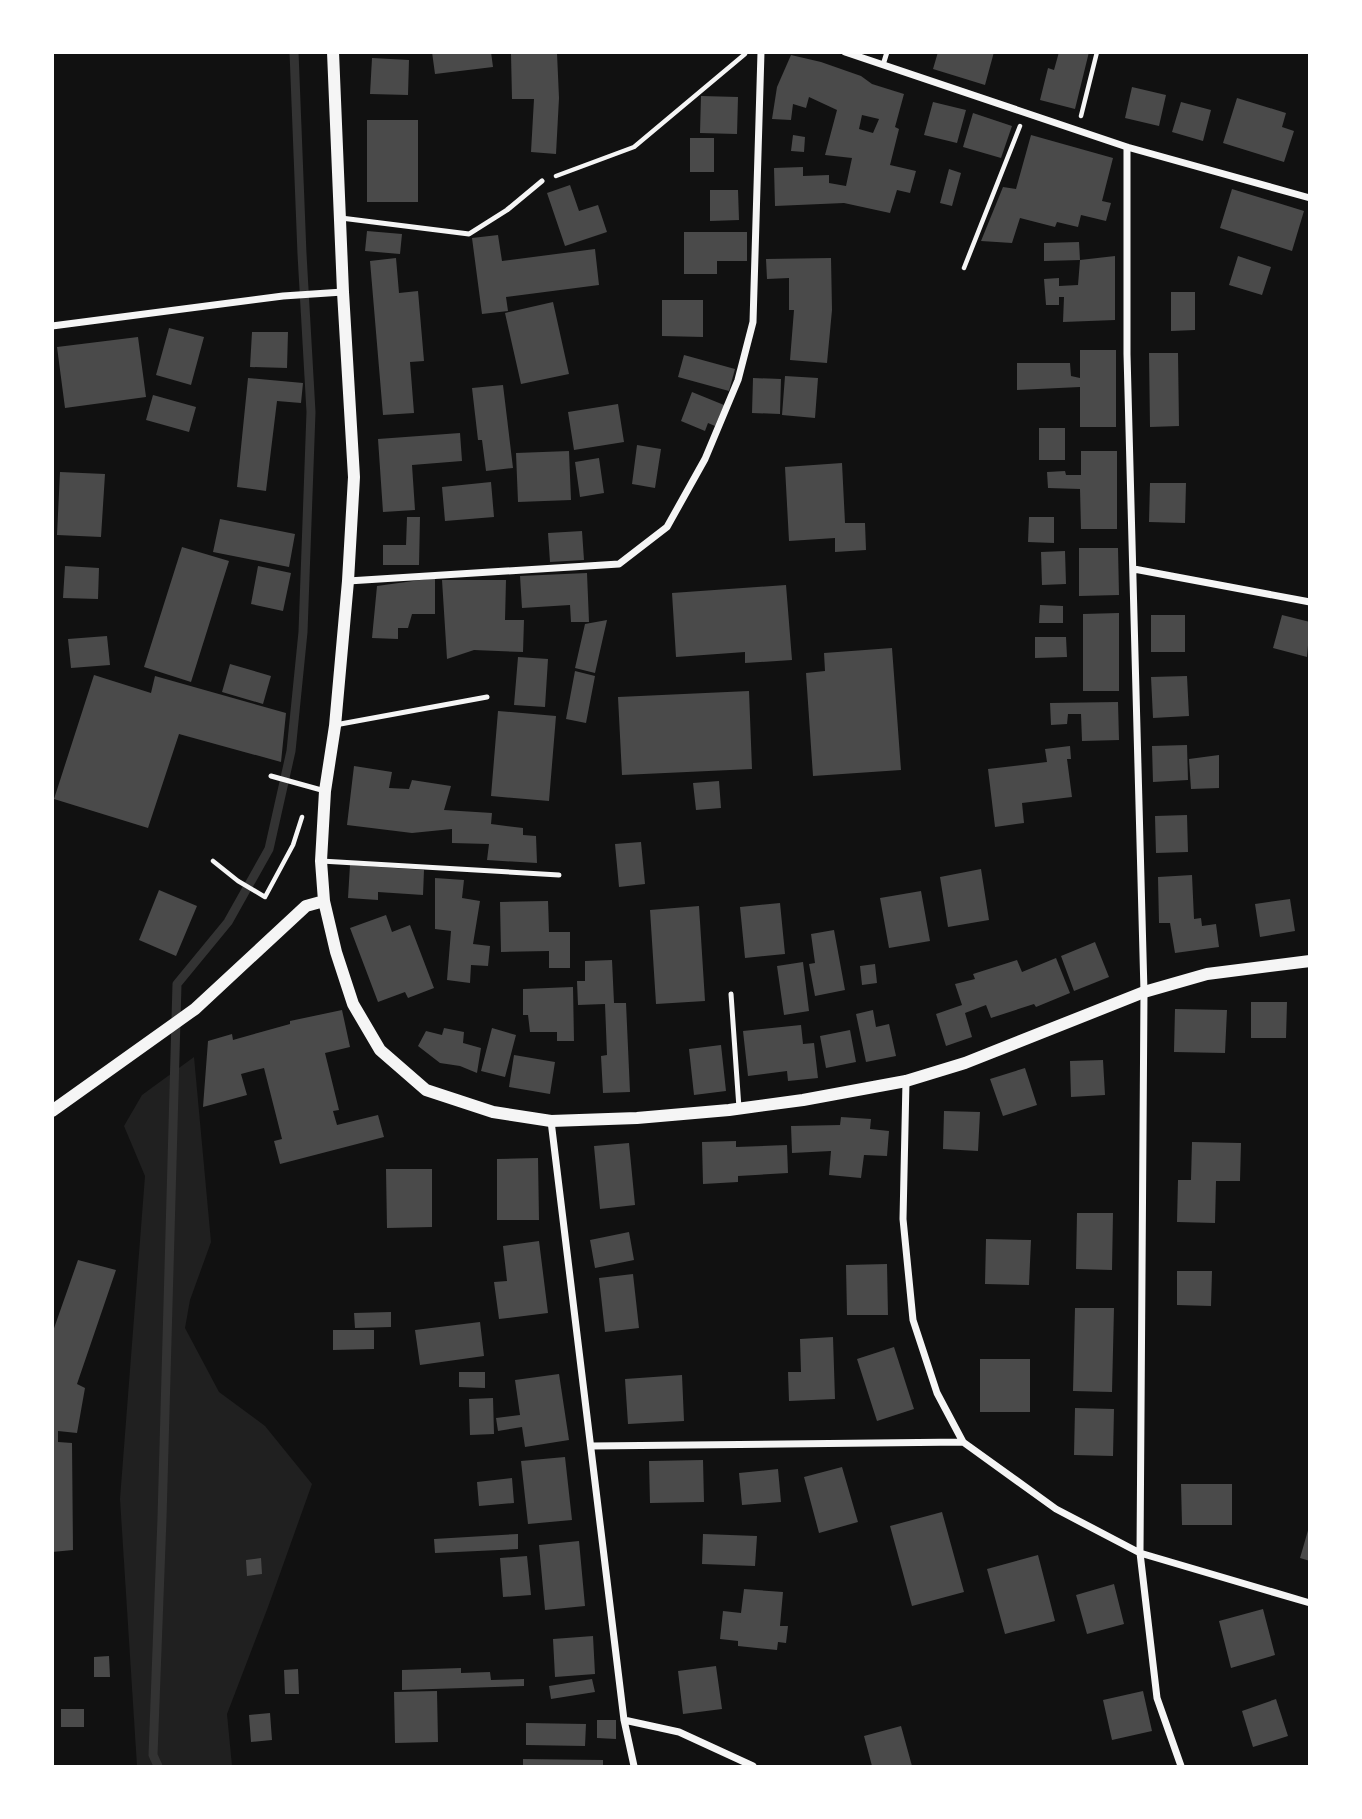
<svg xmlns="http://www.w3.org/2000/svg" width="1362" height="1819" font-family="'PT Serif',serif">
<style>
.green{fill:#202020}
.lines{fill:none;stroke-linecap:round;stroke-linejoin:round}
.stream{stroke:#333;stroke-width:9}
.building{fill:#4a4a4a;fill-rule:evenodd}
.path{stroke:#f5f5f5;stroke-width:4.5}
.service{stroke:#f5f5f5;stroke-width:5}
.minor{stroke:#f5f5f5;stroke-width:7}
.tertiary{stroke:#f5f5f5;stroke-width:12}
</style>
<rect width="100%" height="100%" fill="#111"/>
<!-- green -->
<path class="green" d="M194,1057L211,1242L190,1300L185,1328L219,1392L265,1426L312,1484L268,1607L227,1714L232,1766H137L120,1499L145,1176L124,1126L142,1095Z"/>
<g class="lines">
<!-- stream -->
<path class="stream" d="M158,1766L153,1755L162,1518L177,984L228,922L269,849L291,751L303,632L311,412L302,254L294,52"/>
</g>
<!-- building -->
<path class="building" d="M432,52H491L493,67L435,74Z
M938,52H994L985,85L933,69Z
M1059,52H1089L1075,109L1040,100L1048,68L1054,70Z
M557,53L559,98L556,154L531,152L534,99H512L511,54Z
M791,55L821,62L861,76L872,84L904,94L895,127L899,129L890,165L916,171L910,193L897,190L890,213L844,203L775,206L774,168L803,167V176L829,175V183L846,186L852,158L825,155L837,110L809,97L806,108L793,104L791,120L772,119L777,87ZM862,115L879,119L873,133L859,129Z
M372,58L409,60L408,95L370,94Z
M1132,87L1166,95L1159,126L1125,118Z
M701,96L738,97L737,134L700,133Z
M1237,98L1286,113L1282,127L1294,131L1284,162L1223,143Z
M933,102L966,110L957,143L924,135Z
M1181,102L1211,110L1203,141L1172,132Z
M973,113L1012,126L1001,158L963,147Z
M367,120H418V202H367Z
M793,135L805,137L804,152L791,151Z
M1031,135L1113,158L1102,201L1111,203L1106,221L1081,215L1078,227L1057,222L1055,227L1020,218L1012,243L981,241L1003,187L1016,189Z
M690,138H714V172H690Z
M949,169L961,173L952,206L940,203Z
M570,185L579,211L598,205L607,232L565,246L547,193Z
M1232,189L1304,211L1292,251L1220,228Z
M710,190H738L739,220L710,221Z
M367,231L402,234L400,254L365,251Z
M684,232H747V261H717V274H684Z
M498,235L502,261L595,249L599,285L506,297L508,311L482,314L472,238Z
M1079,242L1080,260L1044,261V243Z
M1115,256V320L1063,322L1064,297H1059V305H1046L1044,279L1059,278V286L1078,285L1080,260Z
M1238,256L1271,267L1262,295L1229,285Z
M396,258L399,293L418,291L424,361L410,362L414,413L383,415L370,261Z
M831,258L832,310L827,363L790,360L794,310H789V278L767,279L766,259Z
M1171,292H1195V330L1171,331Z
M662,300H703V337L662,336Z
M553,302L569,374L521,384L505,313Z
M169,328L204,337L191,385L156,375Z
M252,332H288L287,368L250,367Z
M138,337L146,397L65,408L57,347Z
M1080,350H1116V427H1080V387L1017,390V363H1070L1071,376L1080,378Z
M1149,353H1178L1179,426L1150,427Z
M684,355L735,369L729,391L678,377Z
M785,376L818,378L815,418L782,415Z
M248,378L303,383L301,403L277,401L266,491L237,487Z
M753,378L781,379L780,414L752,413Z
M503,385L513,468L486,471L482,440H478L472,388Z
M692,392L724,405L715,426L708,423L705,431L681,421Z
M153,395L196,407L189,432L146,420Z
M618,404L624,442L574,450L568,412Z
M1039,428H1065V460H1039Z
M460,433L462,461L412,465L415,510L383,512L378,439Z
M637,445L661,449L655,488L632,484Z
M569,451L571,500L518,502L516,453Z
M1081,451H1117V529H1081L1080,489L1048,488L1047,472L1065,471L1066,475H1081Z
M599,458L604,493L580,497L575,462Z
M842,463L845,523H865L866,550L835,552V538L789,541L785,467Z
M60,472L105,474L101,537L57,535Z
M491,482L494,517L445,521L442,487Z
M1150,483H1186L1185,523L1149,522Z
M407,517H420L419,565H383V545H406Z
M1029,517H1054V543L1028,542Z
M220,519L295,534L289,567L213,552Z
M582,531L584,560L550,562L548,533Z
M182,547L229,561L191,682L144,667Z
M1079,548H1118L1119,595L1079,596Z
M1065,551L1066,584L1042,585L1041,552Z
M65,566L99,568L98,599L63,598Z
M258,566L291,573L283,611L251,604Z
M587,573L589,622H571L570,605L522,608L520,576Z
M435,578V614H412L408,628H398V639L372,638L377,586Z
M442,580H506L505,620H524L523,652L474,650L447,659Z
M786,585L792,660L745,663V652L676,657L672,593Z
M1040,605L1063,606V623H1039Z
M1119,613V691H1083V614Z
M1151,615H1185V652H1151Z
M1282,615L1310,622L1307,657L1273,648Z
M607,620L595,673L575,668L585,624Z
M107,636L110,665L71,668L68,639Z
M1035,637H1066L1067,657L1035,658Z
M892,648L901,770L813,776L806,673L825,671L824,653Z
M518,657L548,659L545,707L514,705Z
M230,664L271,676L263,704L222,692Z
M575,671L595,676L586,723L566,719Z
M94,675L151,693L155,676L286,713L281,762L179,734L148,828L54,799Z
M1187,676L1189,716L1153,718L1151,677Z
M749,691L752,769L622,775L618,697Z
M1118,702L1119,740L1082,741L1081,714H1068L1067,724L1051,725L1050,703Z
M498,711L556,716L549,801L491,796Z
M1187,745L1188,780L1153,782L1152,746Z
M1070,746L1071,759H1067L1072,797L1022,803L1024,823L995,827L988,769L1047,762L1045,749Z
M1219,755V788L1191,789L1189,759Z
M354,766L392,772L389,788L409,789L412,780L451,786L444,810L492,813L491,824L523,828V835L536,836L537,863L487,860L489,844L452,843V829L412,833L347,825Z
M719,781L721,808L696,810L693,783Z
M1187,815L1188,852L1156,853L1155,816Z
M641,842L645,884L619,887L615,844Z
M350,865L424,870L423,895L378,892V900L348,898Z
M981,869L989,920L948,927L940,877Z
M1192,875L1194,919L1201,918L1202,926L1216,924L1219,947L1175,953L1170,923H1159L1158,877Z
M435,878L464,880L462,898L480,901L473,944L490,946L488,966L471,965L470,983L447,980L451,931L435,929Z
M159,890L197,906L176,956L139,940Z
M921,891L930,941L889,948L880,898Z
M1290,899L1295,931L1260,937L1255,904Z
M548,901L549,932H570V968H549V951L501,952L500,902Z
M780,903L785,954L745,958L740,907Z
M699,906L705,1001L656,1004L650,910Z
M386,915L392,932L410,925L434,988L408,998L405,992L378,1002L350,928Z
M834,930L845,990L815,996L809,964L815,963L811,934Z
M1095,942L1109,977L1074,991L1061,956Z
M1056,958L1070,993L1036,1007L1034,1004L991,1018L986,1005L965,1013L972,1037L946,1046L936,1014L962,1005L955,984L975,979L973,974L1017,960L1022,972Z
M612,960L614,1003H626L630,1092L603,1093L601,1056L607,1055L605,1004L578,1005L577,981H585V961Z
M803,962L809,1011L784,1015L777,966Z
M875,964L877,983L862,985L860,966Z
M573,987L574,1041H557V1032H530L528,1015H523V989Z
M1251,1002H1287L1286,1038H1251Z
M1175,1009L1227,1010L1225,1053L1174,1052Z
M342,1010L350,1047L325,1053L339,1110L333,1111L337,1125L378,1115L384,1137L280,1164L274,1141L282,1139L264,1068L241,1074L247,1095L203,1107L208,1041L232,1034L233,1040L290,1024V1021Z
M873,1010L876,1027L889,1024L896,1056L866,1062L856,1014Z
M801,1025L803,1044L814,1043L818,1078L788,1081L787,1071L748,1076L743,1031Z
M444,1028L464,1032L463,1043L481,1048L477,1073L460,1066L440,1063L418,1046L426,1031L442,1035Z
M492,1028L516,1035L505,1077L481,1071Z
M850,1030L856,1062L826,1068L820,1036Z
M721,1045L726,1091L694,1095L689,1049Z
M514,1055L555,1062L550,1094L509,1087Z
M1103,1060L1105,1095L1071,1097L1070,1061Z
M1025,1068L1037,1105L1003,1116L990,1079Z
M944,1111L980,1112L978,1151L943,1149Z
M841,1117L871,1119L870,1129L889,1131L887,1156L864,1155L861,1178L829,1175L831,1151L792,1153L791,1126L840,1125Z
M736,1141V1147L787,1145L788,1173L738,1176V1182L703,1184L702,1142Z
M1192,1142L1241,1143L1240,1181H1216L1215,1223L1177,1222L1178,1180H1191Z
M629,1143L635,1205L600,1209L594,1146Z
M538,1158L539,1220H497V1159Z
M386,1169H432V1227L387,1228Z
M1077,1213H1113L1112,1270L1076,1269Z
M629,1232L634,1260L595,1268L590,1240Z
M986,1239L1031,1240L1029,1285L985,1284Z
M539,1241L548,1313L499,1319L494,1282L507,1281L503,1246Z
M78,1260L116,1270L77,1384L85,1388L77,1433L58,1431V1442L72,1443L73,1550L52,1552V1334Z
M887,1264L888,1315H847L846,1265Z
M1177,1271H1212L1211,1306L1177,1305Z
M633,1274L639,1328L605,1332L599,1278Z
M1075,1308H1114L1112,1392L1073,1391Z
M391,1312V1327L355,1328L354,1313Z
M480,1322L484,1356L420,1365L415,1330Z
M333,1330H374V1349L333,1350Z
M833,1337L835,1399L789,1401L788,1372H801L800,1339Z
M894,1347L914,1409L877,1421L857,1359Z
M980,1359H1030V1412H980Z
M459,1372H485V1388L459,1387Z
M559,1374L569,1440L525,1447L522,1427L498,1431L496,1418L520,1415L515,1380Z
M682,1375L684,1421L628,1424L625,1379Z
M493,1398L494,1434L470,1435L469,1399Z
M1075,1408L1114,1409L1113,1456L1074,1455Z
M565,1457L572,1520L528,1524L521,1461Z
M703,1460L704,1502L650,1503L649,1461Z
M842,1467L858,1522L819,1533L804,1477Z
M778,1469L781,1502L742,1505L739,1473Z
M512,1478L514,1503L479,1506L477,1482Z
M1181,1484H1232V1525H1182Z
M942,1512L964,1592L912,1606L890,1526Z
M1309,1527H1310V1561L1300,1558Z
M518,1534V1549L435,1553L434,1539Z
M703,1534L757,1536L755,1566L702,1564Z
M579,1541L585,1606L545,1610L539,1545Z
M1038,1555L1055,1621L1005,1634L987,1569Z
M527,1556L531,1595L503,1597L500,1558Z
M261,1558L262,1574L247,1576L246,1560Z
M1114,1584L1124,1624L1087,1634L1076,1595Z
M744,1589L783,1592L780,1626H788L786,1643L778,1642L777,1650L738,1646V1641L720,1639L723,1611L741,1613Z
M1263,1609L1275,1655L1231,1668L1219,1621Z
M593,1636L595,1674L555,1677L553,1639Z
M109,1656L110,1677H94V1657Z
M716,1666L722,1709L683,1714L678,1671Z
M461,1668V1673L490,1672L491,1680L524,1679V1686L402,1690V1670Z
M298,1669L299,1694H285L284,1670Z
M592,1679L595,1692L551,1699L549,1686Z
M437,1691L438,1742L395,1743L394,1692Z
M1143,1691L1152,1731L1112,1740L1103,1700Z
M1276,1699L1288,1736L1253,1747L1242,1711Z
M61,1709H84V1727H61Z
M270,1713L272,1740L251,1742L249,1715Z
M597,1720H616V1739L597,1738Z
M526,1723L586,1724L585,1746L526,1745Z
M901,1726L912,1766H872L864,1736Z
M523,1759L603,1760V1766H523Z"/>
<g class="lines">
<!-- path -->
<path class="path" d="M1081,116L1097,52
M556,176L634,147L745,54
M964,268L1020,126
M213,861L238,881L265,897L293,845L302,817"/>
<!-- service -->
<path class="service" d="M883,65L887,52
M341,218L469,234L507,210L542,181
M335,725L487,697
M271,776L325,791
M321,861L559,875
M731,994L739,1108"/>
<!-- minor -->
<path class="minor" d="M845,52L1127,147L1310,198
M1127,147V354L1144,992L1140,1553L1157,1698L1181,1766
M52,326L283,296L343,292
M1134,569L1310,602
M348,581L619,564L667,527L705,459L738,380L753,322L761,52
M906,1081L903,1219L913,1320L937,1393L963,1442L1056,1509L1140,1553L1310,1603
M551,1121L624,1720L634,1766
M591,1446L963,1442
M624,1720L679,1732L753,1766"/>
<!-- tertiary -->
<path class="tertiary" d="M333,52L343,292L354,477L348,581L335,726L325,791L321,861L324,901L336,952L353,1004L380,1050L426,1090L493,1112L551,1121L637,1118L729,1110L803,1100L906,1081L965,1063L1144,992L1207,974L1310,961
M52,1111L195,1009L306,906L324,901"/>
</g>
<!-- border -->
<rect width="1362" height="1819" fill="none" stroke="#ffffff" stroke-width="108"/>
</svg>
